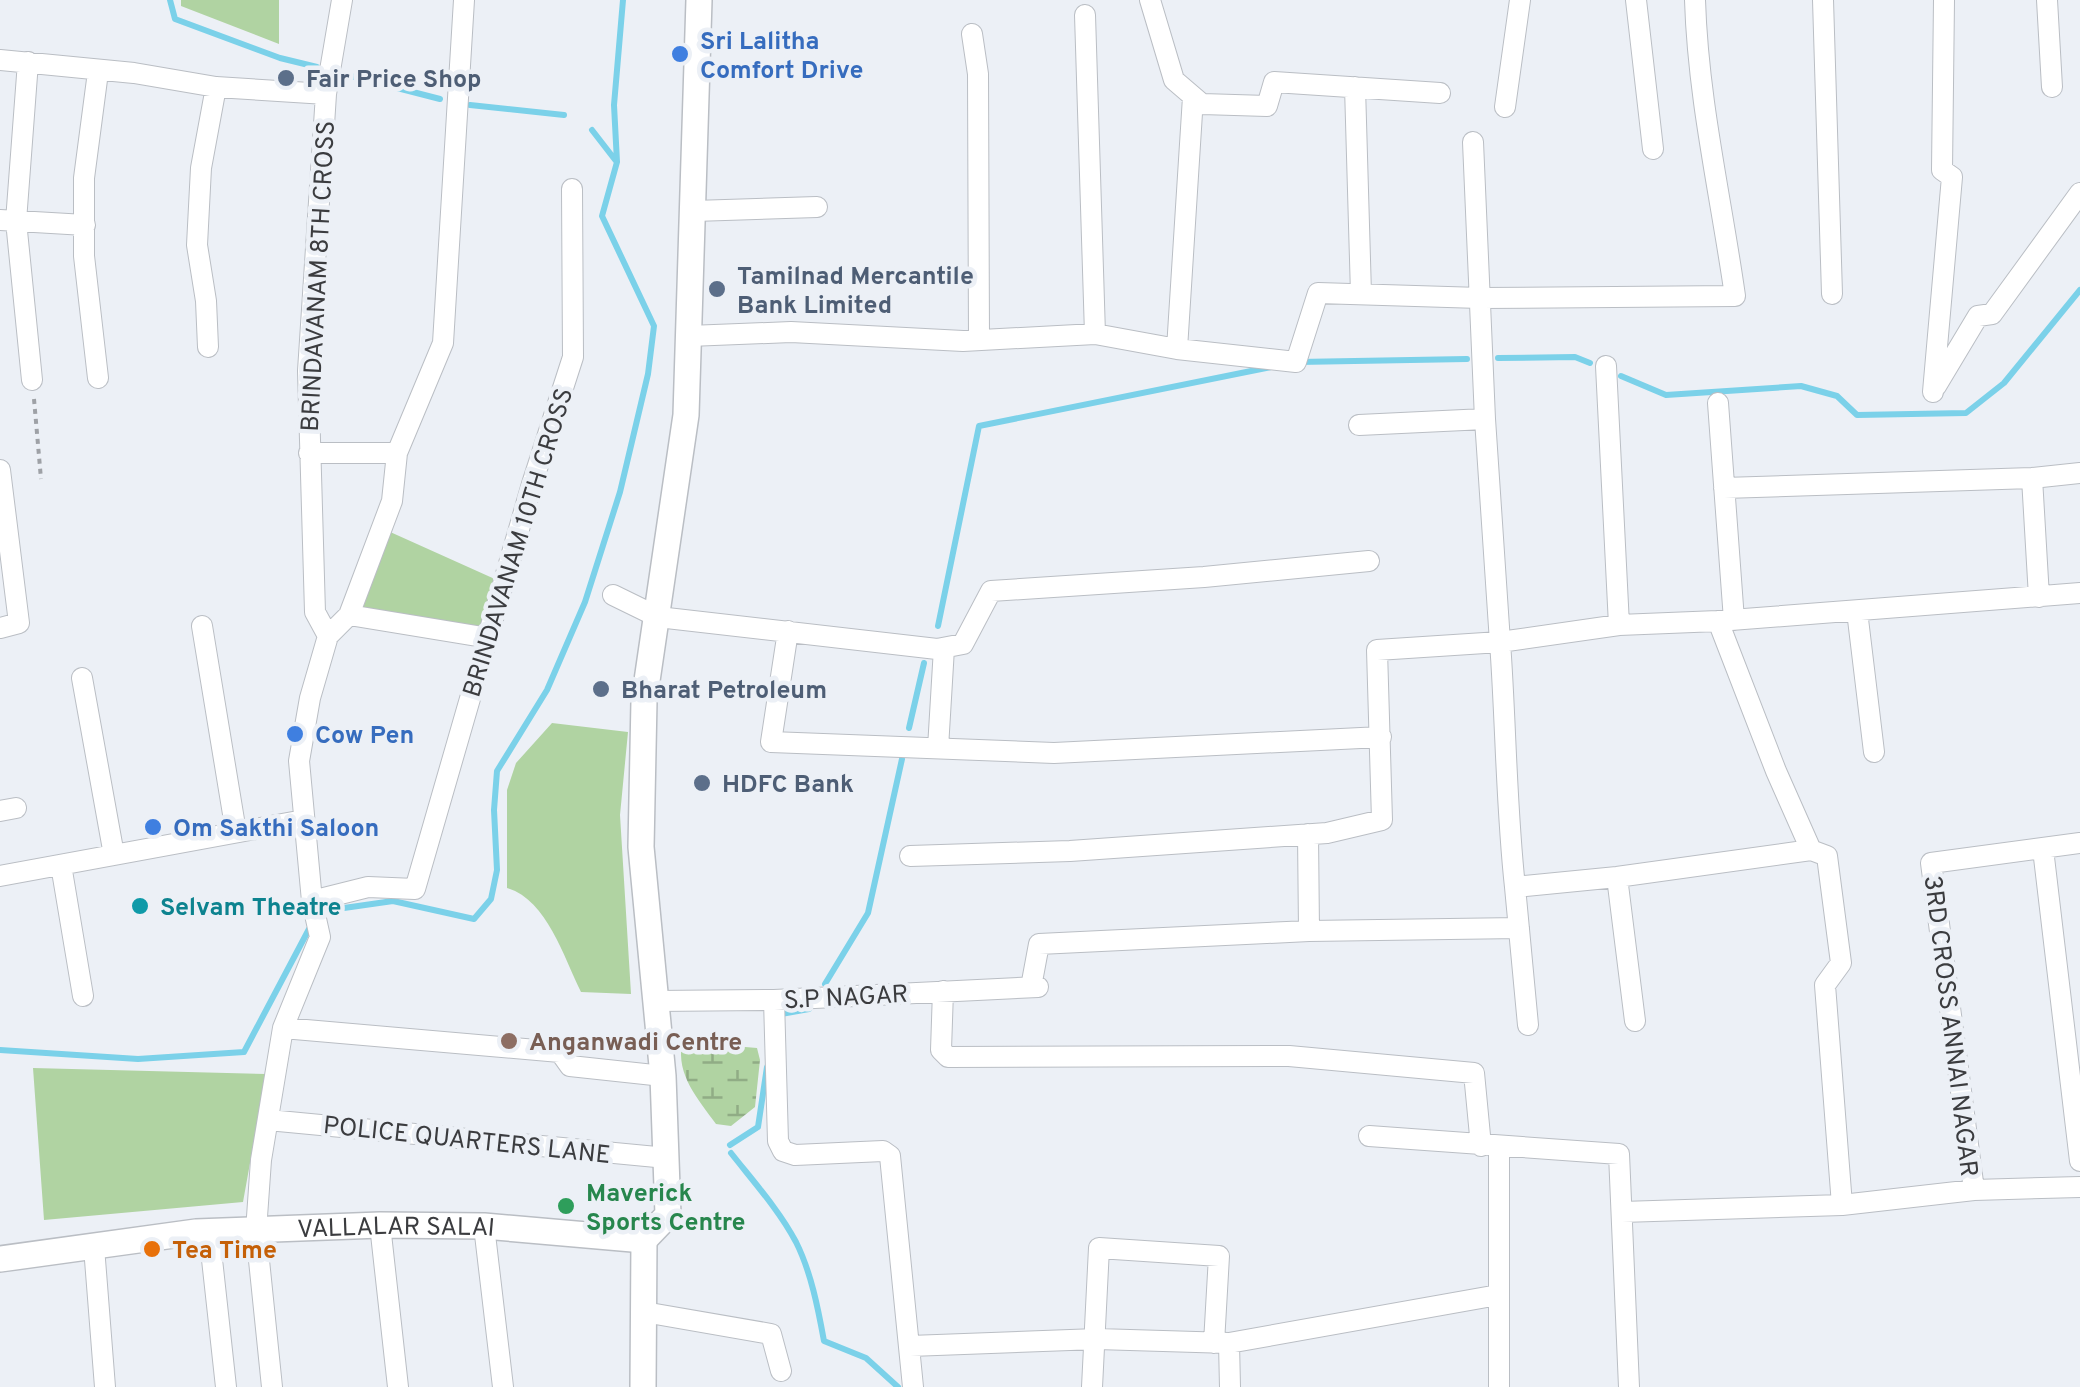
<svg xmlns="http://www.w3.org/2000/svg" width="2080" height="1387" font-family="Overpass,sans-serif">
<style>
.green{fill:#b0d3a2}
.wetland{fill:url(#wetland-marsh)}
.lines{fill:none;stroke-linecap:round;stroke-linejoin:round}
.stream{stroke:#7bd1e9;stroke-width:6}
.minor-casing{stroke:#babec4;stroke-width:22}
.tertiary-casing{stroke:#babec4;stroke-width:28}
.path{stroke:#9ea1a6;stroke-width:4;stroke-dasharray:5 5;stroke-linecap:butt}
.minor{stroke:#fff;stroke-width:20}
.tertiary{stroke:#fff;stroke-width:25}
.shop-dot{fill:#3f7fe0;stroke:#ecf0f6;stroke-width:4}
.service-dot{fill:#5c6f8a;stroke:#ecf0f6;stroke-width:4}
.culture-dot{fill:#0f9aa8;stroke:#ecf0f6;stroke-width:4}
.education-dot{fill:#8d6e63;stroke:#ecf0f6;stroke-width:4}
.leisure-dot{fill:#2e9e5b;stroke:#ecf0f6;stroke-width:4}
.food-dot{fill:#e8710a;stroke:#ecf0f6;stroke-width:4}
.labels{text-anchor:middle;stroke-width:9;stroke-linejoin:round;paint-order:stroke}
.shop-label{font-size:25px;font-weight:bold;fill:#366cbe;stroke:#ecf0f6;text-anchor:start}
.service-label{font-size:25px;font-weight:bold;fill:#4e5e75;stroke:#ecf0f6;text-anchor:start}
.street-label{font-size:25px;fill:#3b3c3f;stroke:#ecf0f6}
.culture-label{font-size:25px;font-weight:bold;fill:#0d838f;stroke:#ecf0f6;text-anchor:start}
.education-label{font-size:25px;font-weight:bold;fill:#785e54;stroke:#ecf0f6;text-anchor:start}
.leisure-label{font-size:25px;font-weight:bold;fill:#27864d;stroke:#ecf0f6;text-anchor:start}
.food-label{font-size:25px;font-weight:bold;fill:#c56008;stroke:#ecf0f6;text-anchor:start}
</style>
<defs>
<pattern id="wetland-marsh" width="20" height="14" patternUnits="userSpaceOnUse" patternTransform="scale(2.5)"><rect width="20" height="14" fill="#b0d3a2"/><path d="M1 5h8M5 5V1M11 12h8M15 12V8" fill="none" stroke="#90ac85"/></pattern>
</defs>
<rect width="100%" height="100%" fill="#ecf0f6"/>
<!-- green -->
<path class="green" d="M181,0H279V44L181,6Z
M388,531L497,580L481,628L363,608Z
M552,723L628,732L620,815L631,994L581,992C563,956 547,900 507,888V790L516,763Z
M33,1068L266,1074L243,1202L44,1220Z"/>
<!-- wetland -->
<path class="wetland" d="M687,1042L757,1048L760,1060L755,1107L731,1126L716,1124C698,1099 676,1075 682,1043Z"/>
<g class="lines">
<!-- stream -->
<path class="stream" d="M170,0L175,19L280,58L317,67
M339,73L440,99
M470,105L564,115
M592,130L616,161
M1498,358L1575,357L1590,363
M1298,362L1467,359
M1621,376L1666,395L1801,386L1837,396L1857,415L1966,413L2004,383L2080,290
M938,626L979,426L1271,367
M909,728L924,663
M337,909L393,901L474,919L491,899L497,870L494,810L497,771L547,690L585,602L620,492L648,374L654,326L602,216L617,162L614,105L623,0
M825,984L868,913L902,759
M781,1014L809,1009
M0,1050L138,1059L244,1052L309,929
M730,1145L758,1127L767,1067
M731,1153C753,1181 779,1210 796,1242C811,1272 818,1308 824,1341L866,1358L898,1387"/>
<defs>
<path id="minor" d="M1150,0L1174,80L1202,104L1267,106L1274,82L1440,93
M1636,0L1653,149
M1823,0L1832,294
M2047,0L2052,87
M1085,15L1095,334
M972,34L978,74L979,340
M0,60L134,73L216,87L326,94
M28,62L16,221L32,380
M1355,87L1361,294
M1505,107L1520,0
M1473,142L1485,419L1500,642L1619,625L1718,621L1776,771L1811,850L1827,856L1841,963L1825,985L1842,1205
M694,211L817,207
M0,220L85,225
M689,336L791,332L963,341L1095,334L1177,349L1296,362L1318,293L1480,298L1735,296C1721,197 1698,100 1695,0
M208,347L206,301L197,245L201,168L216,87
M1177,349L1193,97
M1606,366L1619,625
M98,378L84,256V178L98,72
M1936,386L1978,316L1992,314L2080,193
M1933,392L1952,177L1942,170L1944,0
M1718,403L1734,620
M1359,425L1485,419
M309,453H397
M0,470L19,623L0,628
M2032,478L2039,597
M1724,488L2032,478L2080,473
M613,595L658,617L937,649L963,644L991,591L1204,577L1369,561
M1857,611L1874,752
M349,615L489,638
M1718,621L2080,593
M202,626L236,832
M788,631L771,742L1054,753L1381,737
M328,636L349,615L392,501L397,453L443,343L464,0
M328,636L315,612L308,371L326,94L342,0
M82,678L114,855
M938,748L944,648
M0,811L16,808
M2043,849L2080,1161
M910,856L1070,851L1327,833L1382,820L1377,650L1500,642C1506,724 1506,805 1515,887L1617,877L1811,850
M61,865L83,996
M0,876L304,820
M1617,877L1635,1021
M1515,887L1528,1025
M312,901L368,887L415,889L532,484L573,357L572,189
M1309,931L1519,928
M1031,987L1039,944L1309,931L1308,834
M943,991L941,1050L948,1057L1289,1056L1474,1073L1481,1146
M774,1000L778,1141L783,1151L795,1155L883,1151L890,1156L913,1387
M655,1001L774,1000L1038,987
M283,1028L560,1052L570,1066L663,1076
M268,1120L667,1158
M1369,1136L1619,1154L1629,1387
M1499,1148V1387
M1974,1190L1931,863L2080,843
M1622,1212L1842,1205L1974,1190L2080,1187
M380,1225L398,1387
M484,1226L503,1387
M209,1232L226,1387
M94,1247L105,1387
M644,1312L771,1334L781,1371
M1229,1343L1230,1387
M910,1346L1097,1339L1229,1343L1498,1295
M272,1387L256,1231L261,1160L283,1028L320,937L312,901L299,761L310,698L328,636
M1092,1387L1099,1248L1219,1256L1214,1343"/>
<g id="tertiary">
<path d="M644,1240L668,1215L663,1076L641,847L644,701L686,415L699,0"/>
<path id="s1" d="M0,1259L196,1232L380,1225L484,1226L644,1240"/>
<path d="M643,1387L644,1240"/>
</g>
</defs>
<!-- minor casing -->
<use href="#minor" class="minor-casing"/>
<!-- tertiary casing -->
<use href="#tertiary" class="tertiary-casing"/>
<!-- path -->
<path class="path" d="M34,399L41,479"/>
<!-- minor -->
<use href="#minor" class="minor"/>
<!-- tertiary -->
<use href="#tertiary" class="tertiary"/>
</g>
<!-- markers -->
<g class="shop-dot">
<circle cx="680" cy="54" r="10"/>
<circle cx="295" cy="734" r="10"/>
<circle cx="153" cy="827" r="10"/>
</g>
<g class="service-dot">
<circle cx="286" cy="78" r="10"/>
<circle cx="717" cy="289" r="10"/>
<circle cx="601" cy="689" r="10"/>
<circle cx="702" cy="783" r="10"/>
</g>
<circle class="culture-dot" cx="140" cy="906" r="10"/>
<circle class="education-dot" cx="509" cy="1041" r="10"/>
<circle class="leisure-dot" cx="566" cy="1206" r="10"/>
<circle class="food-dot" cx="152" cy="1249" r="10"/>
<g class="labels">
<!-- shop labels -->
<g class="shop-label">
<text x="700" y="49">Sri Lalitha<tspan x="700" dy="29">Comfort Drive</tspan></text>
<text x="315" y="743">Cow Pen</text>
<text x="173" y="836">Om Sakthi Saloon</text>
</g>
<!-- service labels -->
<g class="service-label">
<text x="306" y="87">Fair Price Shop</text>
<text x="737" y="284">Tamilnad Mercantile<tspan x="737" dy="29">Bank Limited</tspan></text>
<text x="621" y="698">Bharat Petroleum</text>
<text x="722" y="792">HDFC Bank</text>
</g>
<!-- street labels -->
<g class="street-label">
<text transform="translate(317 276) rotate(-87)" y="9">BRINDAVANAM 8TH CROSS</text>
<text transform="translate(517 542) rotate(-73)" y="9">BRINDAVANAM 10TH CROSS</text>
<text transform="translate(846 996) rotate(-3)" y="9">S.P NAGAR</text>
<text transform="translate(1952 1026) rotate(83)" y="9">3RD CROSS ANNAI NAGAR</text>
<text transform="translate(467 1139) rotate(6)" y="9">POLICE QUARTERS LANE</text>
<text dy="9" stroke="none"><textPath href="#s1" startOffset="398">VALLALAR SALAI</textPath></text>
</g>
<!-- culture labels -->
<g class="culture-label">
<text x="160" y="915">Selvam Theatre</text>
</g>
<!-- education labels -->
<g class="education-label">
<text x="529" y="1050">Anganwadi Centre</text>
</g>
<!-- leisure labels -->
<g class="leisure-label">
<text x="586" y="1201">Maverick<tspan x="586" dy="29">Sports Centre</tspan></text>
</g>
<!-- food labels -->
<g class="food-label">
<text x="172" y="1258">Tea Time</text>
</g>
</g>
</svg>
